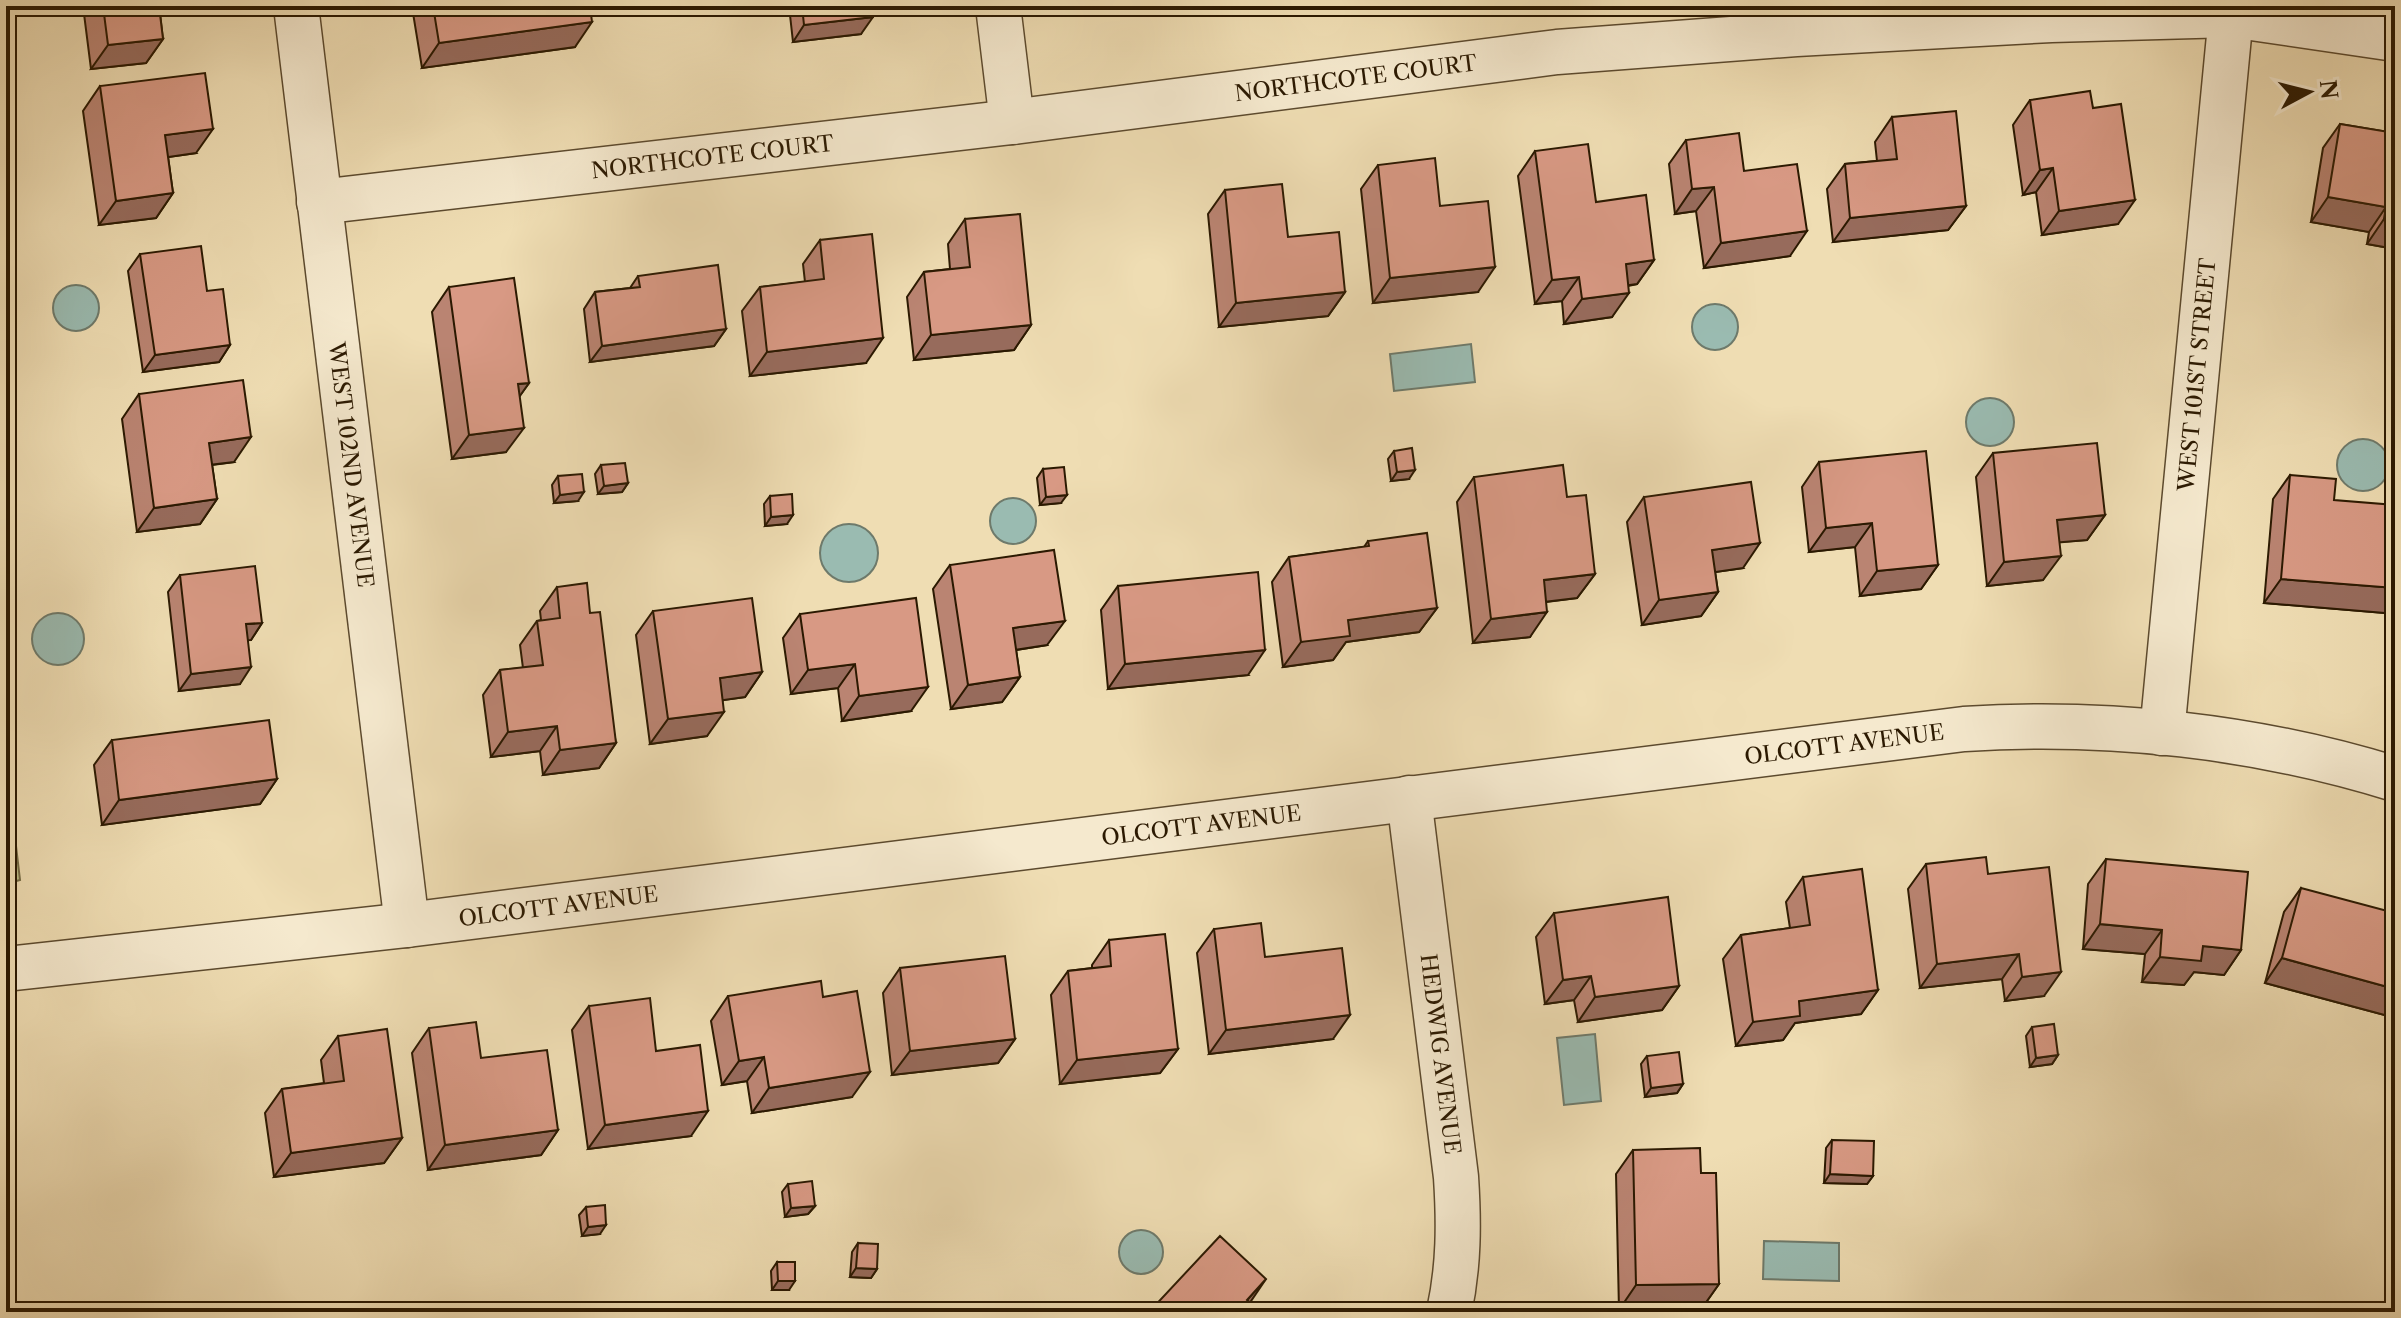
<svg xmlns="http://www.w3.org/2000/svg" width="2401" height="1318" font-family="'Libre Caslon Text',serif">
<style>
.green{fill:#bebf89;stroke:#746c45;stroke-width:2}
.water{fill:#9abbb1;stroke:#6e7a6b;stroke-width:2}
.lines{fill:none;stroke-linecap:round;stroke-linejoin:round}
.minor-casing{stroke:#5c4a2e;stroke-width:47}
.minor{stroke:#f5e9ce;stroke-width:44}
.wall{fill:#ba8472;stroke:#2b1901;stroke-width:2}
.shaded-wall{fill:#976b5c;stroke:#2b1901;stroke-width:2}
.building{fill:#d89984;stroke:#2b1901;stroke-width:2}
.labels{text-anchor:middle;stroke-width:7;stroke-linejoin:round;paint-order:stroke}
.street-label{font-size:22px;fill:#2b1901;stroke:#f5e9ce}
</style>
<rect width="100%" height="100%" fill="#efddb3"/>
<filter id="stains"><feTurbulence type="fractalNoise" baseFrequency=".0025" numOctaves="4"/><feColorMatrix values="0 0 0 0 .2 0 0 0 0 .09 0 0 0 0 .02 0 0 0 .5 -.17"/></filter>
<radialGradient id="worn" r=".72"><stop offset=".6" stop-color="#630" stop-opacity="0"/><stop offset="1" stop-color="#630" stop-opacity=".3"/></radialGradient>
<!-- green -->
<path class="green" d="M6,761L20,880L6,884Z"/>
<!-- water -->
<path class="water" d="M53 308a23 23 0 1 1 46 0a23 23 0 1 1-46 0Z
M1692 327a23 23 0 1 1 46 0a23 23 0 1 1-46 0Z
M1471,344L1475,382L1394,391L1390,354Z
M1966 422a24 24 0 1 1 48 0a24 24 0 1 1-48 0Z
M2337 465a26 26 0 1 1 52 0a26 26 0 1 1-52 0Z
M990 521a23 23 0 1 1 46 0a23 23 0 1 1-46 0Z
M820 553a29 29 0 1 1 58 0a29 29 0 1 1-58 0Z
M32 639a26 26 0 1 1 52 0a26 26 0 1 1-52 0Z
M1595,1034L1601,1101L1564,1105L1557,1038Z
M1119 1252a22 22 0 1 1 44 0a22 22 0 1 1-44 0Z
M1764,1241L1839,1243V1281L1763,1279Z"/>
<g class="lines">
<defs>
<g id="minor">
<path id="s1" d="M296,6L407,925"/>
<path d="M998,6L1012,122"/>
<path id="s2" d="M319,202L1012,122L1557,52L1796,34L2051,20L2231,15L2395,39"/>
<path id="s3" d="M2162,733L2231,15"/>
<path id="s4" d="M1409,798L1456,1177C1459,1223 1459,1266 1449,1312"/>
<path id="s5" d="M6,969L407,925L1964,729C2108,720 2257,736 2395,779"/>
</g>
</defs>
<!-- minor casing -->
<use href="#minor" class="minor-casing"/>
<!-- minor -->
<use href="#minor" class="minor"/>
</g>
<!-- wall -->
<path class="wall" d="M83,6H180L176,12L160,13L163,39L146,63L91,69Z
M418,6H590L575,47L422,68L413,13Z
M789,6H872L861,34L793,42Z
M100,86L196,153L168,157L173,193L156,218L99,225L83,111Z
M2030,100L2093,108L2118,224L2042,235L2036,192L2023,195L2013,125Z
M1892,117L1966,206L1948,230L1833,242L1827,189L1845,164L1877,161L1875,142Z
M2340,124L2395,133V249L2367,244L2369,232L2311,222L2323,148Z
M1686,140L1744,171L1790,256L1704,268L1696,211L1675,214L1669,164Z
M1535,151L1596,202L1654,260L1637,284L1628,286L1612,317L1564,324L1562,301L1535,304L1518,176Z
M1378,165L1440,206L1478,292L1373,303L1361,189Z
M1225,190L1288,237L1345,292L1328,316L1219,327L1208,214Z
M965,219L1031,325L1014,350L914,360L907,297L924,272L950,269L948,244Z
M820,240L866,363L750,376L742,311L760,287L805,282L803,264Z
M140,254L207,291L230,345L219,362L143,372L128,271Z
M638,276L726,329L714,346L590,362L584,309L595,292L630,288Z
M449,287L529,383L519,397L506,452L452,459L432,312Z
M139,394L234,462L212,465L217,499L200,524L137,532L122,419Z
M1394,451L1409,479L1391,481L1388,459Z
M1993,453L2105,515L2087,540L2059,542L2043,580L1987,586L1976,477Z
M1819,462L1938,565L1921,589L1860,596L1855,547L1809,552L1802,487Z
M601,465L628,483L622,492L598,494L595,474Z
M1043,469L1061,503L1040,505L1037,478Z
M2290,475L2385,613L2264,603L2273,499Z
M558,476L578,501L554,503L552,485Z
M1474,477L1567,497L1595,574L1577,598L1546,602L1530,637L1473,643L1457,502Z
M770,496L787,524L765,526L764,504Z
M1644,497L1743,568L1715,572L1718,592L1701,616L1642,625L1627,522Z
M1368,541L1437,608L1419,632L1346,642L1333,660L1283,667L1272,582L1289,557L1364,547Z
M950,565L1047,645L1016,650L1020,677L1002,702L951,709L933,589Z
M180,575L262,623L251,640H248L240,684L179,691L168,592Z
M1118,586L1248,675L1108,689L1101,610Z
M557,587L590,613L616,743L599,768L543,775L540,751L491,757L483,695L500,670L523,668L520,645L537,621L541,620L540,611Z
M653,611L762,672L745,697L723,700L707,736L650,744L636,635Z
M800,614L911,711L842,721L838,688L791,694L783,638Z
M112,740L277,779L260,804L102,825L94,765Z
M2106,859L2241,950L2224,975L2194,972L2184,985L2142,982L2145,954L2083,949L2088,884Z
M1926,864L1988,874L2044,996L2005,1001L2002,979L1920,988L1908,889Z
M1803,877L1878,990L1861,1014L1795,1023L1783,1040L1736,1046L1723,959L1741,935L1790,928L1786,902Z
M2301,888L2392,1017L2265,983L2284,912Z
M1554,913L1679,986L1662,1010L1578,1022L1574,1000L1545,1004L1536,937Z
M1214,929L1265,957L1333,1039L1209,1054L1197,953Z
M1109,940L1178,1049L1160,1073L1060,1084L1051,995L1068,971L1092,968V965Z
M900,968L1015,1039L998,1063L892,1075L883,993Z
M728,996L823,997L852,1097L752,1113L747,1081L722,1085L711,1021Z
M589,1006L691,1136L588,1149L572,1030Z
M2032,1027L2058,1055L2052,1064L2030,1067L2026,1036Z
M429,1028L481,1058L558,1130L541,1155L428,1170L412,1053Z
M338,1036L402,1138L384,1163L274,1177L265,1113L282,1089L324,1083L321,1060Z
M1647,1056L1683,1084L1677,1093L1645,1097L1641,1064Z
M1832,1140L1873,1176L1867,1184L1824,1183L1826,1148Z
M1633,1150L1701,1173L1719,1284L1702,1308L1619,1310L1616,1174Z
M788,1184L815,1206L808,1214L785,1217L782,1192Z
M586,1207L600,1234L582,1236L579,1215Z
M858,1243L877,1269L871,1278L850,1277L852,1252Z
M777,1262L789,1290H772L771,1271Z"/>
<!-- shaded-wall -->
<path class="shaded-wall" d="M147,6H180L176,12L140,16Z
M873,17L861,34L793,42L804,25Z
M592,22L575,47L422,68L439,43Z
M163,39L146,63L91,69L108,45Z
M213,129L196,153L148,160L165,135Z
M2053,168L2036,192L2023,195L2040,170Z
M1714,187L1696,211L1675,214L1692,189Z
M173,193L156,218L99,225L116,201Z
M2328,197L2386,207L2369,232L2311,222Z
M2135,200L2118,224L2042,235L2059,211Z
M1966,206L1948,230L1833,242L1850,218Z
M2384,219L2395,221V249L2367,244Z
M1807,231L1790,256L1704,268L1721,243Z
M1654,260L1637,284L1608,288L1626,264Z
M1495,267L1478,292L1373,303L1390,278Z
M1579,277L1562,301L1535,304L1552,280Z
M14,278L8,287H6V279Z
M1345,292L1328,316L1219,327L1236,303Z
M1629,293L1612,317L1564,324L1582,299Z
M1031,325L1014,350L914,360L931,335Z
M726,329L714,346L590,362L602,346Z
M883,338L866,363L750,376L767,352Z
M230,345L219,362L143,372L155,355Z
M529,383L512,407L518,384Z
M524,428L506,452L452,459L469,435Z
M251,437L234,462L192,467L209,443Z
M1415,470L1409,479L1391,481L1397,472Z
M628,483L622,492L598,494L604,486Z
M584,492L578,501L554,503L560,495Z
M1067,495L1061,503L1040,505L1046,497Z
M217,499L200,524L137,532L154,508Z
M793,515L787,524L765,526L771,517Z
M2105,515L2087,540L2040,544L2057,520Z
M1872,523L1855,547L1809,552L1826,528Z
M1760,543L1743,568L1695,575L1712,550Z
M2061,556L2043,580L1987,586L2004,562Z
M1938,565L1921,589L1860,596L1877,571Z
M1595,574L1577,598L1527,604L1544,580Z
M2281,579L2395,588V598L2385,613L2264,603Z
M1718,592L1701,616L1642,625L1659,600Z
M1437,608L1419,632L1346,642L1333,660L1283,667L1301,642L1348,620Z
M1547,612L1530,637L1473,643L1491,619Z
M1065,621L1047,645L996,653L1013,628Z
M262,623L251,640L234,641L246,624Z
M1265,650L1248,675L1108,689L1125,664Z
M855,664L838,688L791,694L808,670Z
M251,667L240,684L179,691L191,674Z
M762,672L745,697L703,703L720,678Z
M1020,677L1002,702L951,709L968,685Z
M928,687L911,711L842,721L859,696Z
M724,712L707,736L650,744L668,719Z
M557,726L540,751L491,757L508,732Z
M616,743L599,768L543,775L560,750Z
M277,779L260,804L102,825L119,800Z
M2100,924L2162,930L2145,954L2083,949Z
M2203,946L2241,950L2224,975L2194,972L2184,985L2142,982L2160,957Z
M2019,954L2002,979L1920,988L1937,964Z
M2282,958L2395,989V1012L2392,1017L2265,983Z
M2061,972L2044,996L2005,1001L2022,977Z
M1591,976L1574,1000L1545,1004L1563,980Z
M1679,986L1662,1010L1578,1022L1595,997Z
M1878,990L1861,1014L1795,1023L1783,1040L1736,1046L1753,1022L1799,1001Z
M1350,1015L1333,1039L1209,1054L1226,1030Z
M1015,1039L998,1063L892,1075L910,1051Z
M1178,1049L1160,1073L1060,1084L1077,1060Z
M2058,1055L2052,1064L2030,1067L2036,1058Z
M764,1057L747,1081L722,1085L739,1061Z
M870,1072L852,1097L752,1113L769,1088Z
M1683,1084L1677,1093L1645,1097L1651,1088Z
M708,1111L691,1136L588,1149L605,1125Z
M558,1130L541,1155L428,1170L445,1145Z
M402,1138L384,1163L274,1177L291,1153Z
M1830,1174L1873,1176L1867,1184L1824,1183Z
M815,1206L808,1214L785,1217L791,1208Z
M606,1225L600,1234L582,1236L588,1227Z
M856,1268L877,1269L871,1278L850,1277Z
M1266,1279L1249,1304L1247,1300Z
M778,1281H795L789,1290H772Z
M1719,1284L1702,1308L1619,1310L1636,1285Z"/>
<!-- building -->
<path class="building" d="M103,6H159L163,39L108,45Z
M433,6H590L592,22L439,43Z
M802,6H872L873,17L804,25Z
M205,73L213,129L165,135L173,193L116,201L100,86Z
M2090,91L2093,108L2121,104L2135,200L2059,211L2053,168L2040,170L2030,100Z
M1956,111L1966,206L1850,218L1845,164L1897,159L1892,117Z
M2340,124L2395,133V221L2384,219L2386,207L2328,197Z
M1739,133L1744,171L1797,164L1807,231L1721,243L1714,187L1692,189L1686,140Z
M1588,144L1596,202L1646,195L1654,260L1626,264L1629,293L1582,299L1579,277L1552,280L1535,151Z
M1435,158L1440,206L1488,201L1495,267L1390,278L1378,165Z
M1282,184L1288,237L1339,232L1345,292L1236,303L1225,190Z
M1020,214L1031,325L931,335L924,272L970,267L965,219Z
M872,234L883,338L767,352L760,287L824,279L820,240Z
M201,246L207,291L223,289L230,345L155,355L140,254Z
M6,262H12L14,278L6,279Z
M718,265L726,329L602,346L595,292L640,287L638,276Z
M514,278L529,383L518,384L524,428L469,435L449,287Z
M243,380L251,437L209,443L217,499L154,508L139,394Z
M2097,443L2105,515L2057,520L2061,556L2004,562L1993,453Z
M1412,448L1415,470L1397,472L1394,451Z
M1926,451L1938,565L1877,571L1872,523L1826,528L1819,462Z
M625,463L628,483L604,486L601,465Z
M1563,465L1567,497L1586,495L1595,574L1544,580L1547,612L1491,619L1474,477Z
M1064,467L1067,495L1046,497L1043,469Z
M582,474L584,492L560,495L558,476Z
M2290,475L2336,479L2334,500L2395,505V588L2281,579Z
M1751,482L1760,543L1712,550L1718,592L1659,600L1644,497Z
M792,494L793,515L771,517L770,496Z
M1427,533L1437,608L1348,620L1350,636L1301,642L1289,557L1369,546L1368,541Z
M1054,550L1065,621L1013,628L1020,677L968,685L950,565Z
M255,566L262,623L246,624L251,667L191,674L180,575Z
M1258,572L1265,650L1125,664L1118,586Z
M587,583L590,613L600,612L616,743L560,750L557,726L508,732L500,670L543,665L537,621L560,618L557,587Z
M752,598L762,672L720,678L724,712L668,719L653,611Z
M916,598L928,687L859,696L855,664L808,670L800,614Z
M269,720L277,779L119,800L112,740Z
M1986,857L1988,874L2049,867L2061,972L2022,977L2019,954L1937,964L1926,864Z
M2106,859L2248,872L2241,950L2203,946L2201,961L2160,957L2162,930L2100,924Z
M1862,869L1878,990L1799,1001L1800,1016L1753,1022L1741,935L1810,925L1803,877Z
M2301,888L2395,913V989L2282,958Z
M1668,897L1679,986L1595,997L1591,976L1563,980L1554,913Z
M1261,923L1265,957L1342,948L1350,1015L1226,1030L1214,929Z
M1165,934L1178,1049L1077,1060L1068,971L1111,966L1109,940Z
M1005,956L1015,1039L910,1051L900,968Z
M821,981L823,997L857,991L870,1072L769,1088L764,1057L739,1061L728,996Z
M650,998L656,1051L700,1045L708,1111L605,1125L589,1006Z
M476,1022L481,1058L547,1050L558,1130L445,1145L429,1028Z
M2054,1024L2058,1055L2036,1058L2032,1027Z
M387,1029L402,1138L291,1153L282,1089L344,1081L338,1036Z
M1679,1052L1683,1084L1651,1088L1647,1056Z
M1832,1140L1874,1141L1873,1176L1830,1174Z
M1700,1148L1701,1173H1716L1719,1284L1636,1285L1633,1150Z
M812,1181L815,1206L791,1208L788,1184Z
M605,1205L606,1225L588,1227L586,1207Z
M1220,1236L1266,1279L1247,1300L1256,1309L1254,1312H1149Z
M858,1243L878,1244L877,1269L856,1268Z
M777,1262H795V1281H778Z"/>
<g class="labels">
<!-- street labels -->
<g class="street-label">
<text dy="8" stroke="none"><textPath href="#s2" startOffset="1044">NORTHCOTE COURT</textPath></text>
<text dy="8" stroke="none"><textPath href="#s2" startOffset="396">NORTHCOTE COURT</textPath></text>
<text dy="8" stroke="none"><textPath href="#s3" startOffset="360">WEST 101ST STREET</textPath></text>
<text dy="8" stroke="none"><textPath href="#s1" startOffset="462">WEST 102ND AVENUE</textPath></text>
<text dy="8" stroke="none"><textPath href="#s5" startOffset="1852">OLCOTT AVENUE</textPath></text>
<text dy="8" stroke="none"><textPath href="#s5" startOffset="1204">OLCOTT AVENUE</textPath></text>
<text dy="8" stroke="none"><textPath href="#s5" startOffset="556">OLCOTT AVENUE</textPath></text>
<text dy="8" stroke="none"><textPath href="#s4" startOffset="258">HEDWIG AVENUE</textPath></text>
</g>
</g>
<!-- margin -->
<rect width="2401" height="1318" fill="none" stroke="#efddb3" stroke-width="32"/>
<rect x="8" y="8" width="2385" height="1302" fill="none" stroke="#2b1901" stroke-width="4"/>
<rect x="16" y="16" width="2369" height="1286" fill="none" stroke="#2b1901" stroke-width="2"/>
<!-- north arrow -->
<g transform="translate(2309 92) rotate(83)" stroke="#f5e9ce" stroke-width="6" paint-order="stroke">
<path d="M0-6L14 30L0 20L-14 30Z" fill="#2b1901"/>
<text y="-12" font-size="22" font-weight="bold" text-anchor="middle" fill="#2b1901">N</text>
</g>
<rect width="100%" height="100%" filter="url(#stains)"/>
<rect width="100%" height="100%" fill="url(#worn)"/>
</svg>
